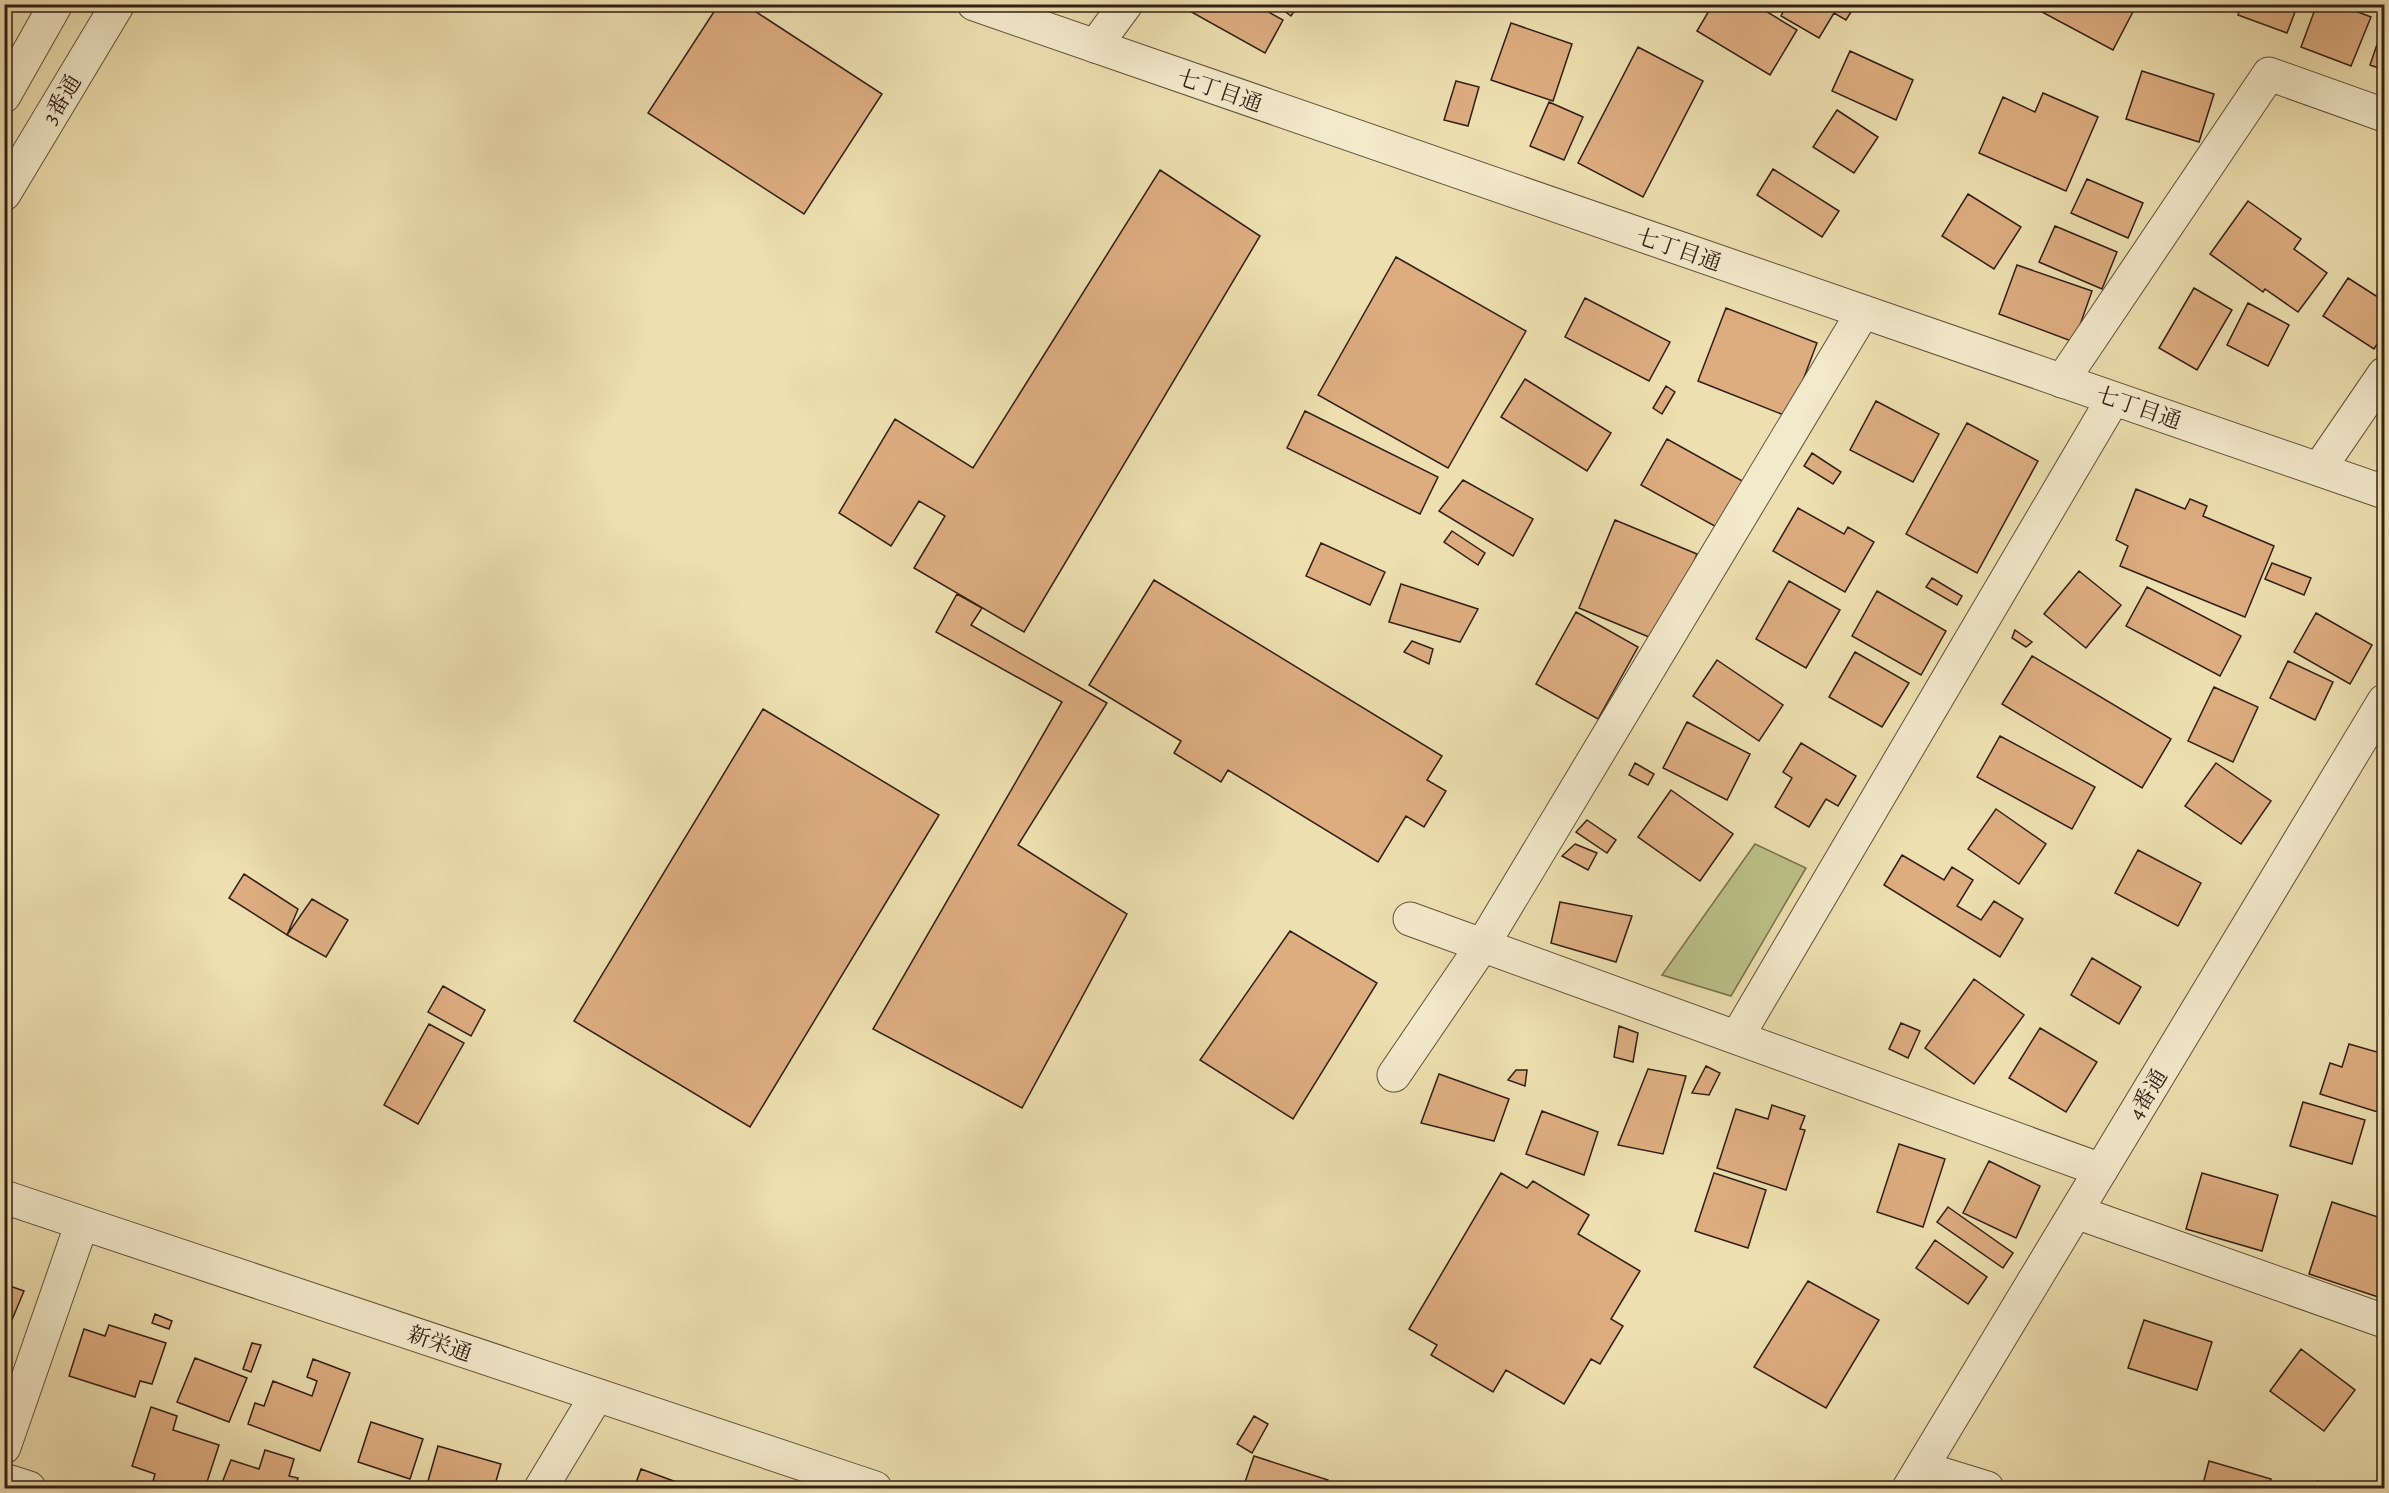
<svg xmlns="http://www.w3.org/2000/svg" width="2389" height="1493" font-family="Alegreya,'Noto Serif JP',serif">
<style>
.green{fill:#bcc188;stroke:#77704f;stroke-width:1.5}
.building{fill:#ddad80;stroke:#321f16;stroke-width:1.5}
.lines{fill:none;stroke-linecap:round;stroke-linejoin:round}
.minor-casing{stroke:#614f3c;stroke-width:35}
.tertiary-casing{stroke:#614f3c;stroke-width:35}
.minor{stroke:#f3eacb;stroke-width:33}
.tertiary{stroke:#f3eacb;stroke-width:33}
.labels{text-anchor:middle;stroke-width:5;stroke-linejoin:round;paint-order:stroke}
.street-label{font-size:22px;fill:#321f16;stroke:#f3eacb}
</style>
<rect width="100%" height="100%" fill="#eddfaf"/>
<filter id="stains"><feTurbulence type="fractalNoise" baseFrequency=".00333" numOctaves="4"/><feColorMatrix values="0 0 0 0 .2 0 0 0 0 .09 0 0 0 0 .02 0 0 0 .5 -.17"/></filter>
<radialGradient id="worn" r=".72"><stop offset=".6" stop-color="#630" stop-opacity="0"/><stop offset="1" stop-color="#630" stop-opacity=".3"/></radialGradient>
<!-- green -->
<path class="green" d="M1755,844L1806,868L1731,996L1662,975Z"/>
<!-- building -->
<path class="building" d="M719,4H744L882,94L804,214L648,113Z
M1189,4H1254L1283,20L1265,53L1186,9Z
M1275,4H1299L1291,16Z
M1713,4H1754L1797,30L1770,75L1697,31Z
M1787,4H1856L1846,20L1834,13L1819,38L1781,16Z
M2027,4H2137L2113,50Z
M2242,4H2298L2287,33L2238,15Z
M2317,4H2337L2371,17L2351,66L2301,47Z
M1511,23L1572,44L1553,101L1491,80Z
M2384,24V70L2370,65Z
M1638,47L1703,81L1643,197L1578,163Z
M1850,51L1913,80L1896,120L1832,91Z
M2142,71L2214,94L2199,142L2126,119Z
M1456,81L1479,87L1468,126L1444,120Z
M2043,93L2098,117L2066,191L1979,153L2003,97L2035,112Z
M1549,102L1583,117L1564,160L1530,146Z
M1837,110L1878,137L1854,173L1813,147Z
M1773,169L1839,211L1822,237L1757,195Z
M1160,170L1260,236L1024,632L914,568L945,516L919,501L891,546L839,513L895,419L973,468Z
M2087,179L2143,203L2128,238L2071,213Z
M1968,194L2021,227L1994,269L1942,236Z
M2248,201L2301,239L2294,249L2327,273L2298,312L2265,289L2263,292L2210,254Z
M2055,226L2117,252L2102,289L2039,262Z
M1396,257L1526,331L1448,468L1318,395Z
M2017,265L2092,291L2074,342L1999,314Z
M2348,278L2384,301V333L2374,349L2323,316Z
M2194,288L2232,310L2197,370L2159,348Z
M1585,298L1670,342L1649,381L1565,337Z
M2248,303L2289,325L2268,366L2227,345Z
M1726,308L1817,343L1789,417L1698,381Z
M1525,379L1611,433L1587,471L1501,417Z
M1666,386L1675,392L1662,414L1653,408Z
M1876,401L1939,434L1913,482L1850,450Z
M1305,411L1438,477L1420,514L1287,448Z
M1967,423L2038,461L1977,573L1906,534Z
M1667,439L1746,483L1720,529L1641,485Z
M1812,453L1841,472L1833,484L1804,466Z
M1463,480L1533,519L1513,556L1439,511Z
M2136,489L2185,509L2190,499L2207,506L2203,516L2274,546L2245,617L2120,566L2128,546L2116,540Z
M1798,508L1844,534L1848,527L1874,542L1845,592L1773,551Z
M1615,520L1697,554L1661,642L1579,608Z
M1452,531L1485,553L1478,565L1444,542Z
M1321,543L1385,572L1370,605L1306,576Z
M2272,563L2311,578L2304,595L2265,579Z
M2079,571L2121,605L2086,648L2044,614Z
M1932,578L1962,596L1957,605L1926,587Z
M1154,580L1442,756L1427,780L1446,791L1424,827L1406,816L1378,862L1228,770L1221,782L1174,753L1181,741L1089,685Z
M1789,581L1840,610L1806,668L1756,639Z
M1401,584L1478,609L1460,642L1389,622Z
M2147,587L2241,636L2220,676L2126,626Z
M1877,591L1946,631L1921,675L1852,636Z
M957,594L982,608L971,625L1107,703L1018,845L1127,914L1022,1108L873,1029L1062,702L936,632Z
M1576,612L1638,647L1598,719L1536,684Z
M2316,613L2372,645L2350,684L2294,652Z
M2015,630L2032,642L2026,647L2012,638Z
M1412,641L1433,649L1429,664L1404,652Z
M1855,652L1909,683L1882,727L1829,697Z
M2032,656L2171,739L2142,788L2002,704Z
M1717,660L1783,705L1759,741L1693,696Z
M2288,661L2333,682L2315,720L2270,698Z
M2214,687L2258,707L2233,762L2188,741Z
M763,709L939,815L750,1127L574,1021Z
M1687,722L1750,754L1727,800L1663,768Z
M2000,736L2095,787L2072,829L1977,777Z
M1801,743L1856,776L1838,806L1826,799L1809,827L1775,807L1792,778L1783,772Z
M1635,763L1654,774L1648,785L1629,775Z
M2216,763L2271,801L2241,844L2185,806Z
M1671,790L1733,834L1700,881L1638,837Z
M1996,809L2046,844L2019,884L1968,849Z
M1587,820L1616,840L1607,853L1576,832Z
M1575,844L1597,853L1588,870L1562,856Z
M2138,850L2201,883L2178,926L2115,893Z
M1902,855L1944,880L1952,867L1973,880L1957,906L1981,920L1994,901L2023,919L2000,957L1884,885Z
M244,874L298,909L287,935L229,898Z
M312,899L348,920L326,957L287,935Z
M1560,902L1632,916L1616,962L1551,943Z
M1290,931L1377,983L1293,1119L1200,1060Z
M2092,958L2141,987L2119,1024L2071,995Z
M1974,979L2024,1015L1974,1084L1925,1048Z
M443,986L485,1010L471,1036L428,1012Z
M1901,1023L1920,1031L1908,1058L1889,1049Z
M429,1024L464,1043L418,1124L384,1105Z
M1619,1026L1638,1033L1633,1062L1614,1057Z
M2040,1028L2097,1062L2066,1112L2009,1078Z
M2349,1044L2384,1054V1114L2320,1094L2330,1063L2342,1067Z
M1706,1066L1720,1073L1709,1095L1692,1093Z
M1648,1069L1686,1076L1663,1154L1618,1145Z
M1516,1070H1527L1525,1086L1508,1080Z
M1439,1074L1509,1099L1494,1141L1421,1123Z
M2303,1102L2365,1120L2352,1164L2290,1146Z
M1772,1105L1805,1116L1800,1129L1805,1130L1786,1190L1717,1168L1736,1109L1768,1119Z
M1542,1111L1598,1132L1584,1175L1526,1154Z
M1899,1144L1945,1159L1923,1227L1877,1212Z
M1989,1161L2040,1186L2016,1238L1963,1213Z
M1501,1173L1527,1188L1533,1181L1589,1215L1578,1234L1640,1271L1611,1319L1623,1326L1600,1364L1591,1359L1564,1404L1506,1370L1493,1392L1431,1355L1437,1345L1409,1329Z
M1714,1173L1766,1190L1748,1248L1695,1231Z
M2202,1173L2278,1195L2262,1251L2186,1229Z
M2332,1202L2384,1219V1299L2309,1274Z
M1948,1207L2013,1253L2003,1268L1937,1222Z
M1935,1240L1987,1277L1968,1304L1916,1268Z
M1808,1281L1879,1320L1826,1408L1754,1367Z
M4,1284L24,1291L4,1339Z
M155,1314L172,1321L169,1329L152,1323Z
M2144,1320L2212,1342L2197,1390L2128,1368Z
M109,1325L166,1343L152,1384L140,1381L135,1397L69,1376L84,1329L105,1336Z
M252,1343L261,1345L251,1372L243,1369Z
M2301,1349L2355,1390L2324,1431L2270,1391Z
M195,1358L247,1378L229,1422L177,1402Z
M313,1359L350,1373L320,1451L248,1424L255,1403L264,1406L273,1381L312,1396L317,1381L307,1377Z
M151,1407L177,1416L173,1430L219,1445L205,1488H151L155,1474L132,1466Z
M1254,1416L1268,1424L1252,1453L1237,1444Z
M371,1422L423,1439L410,1479L358,1462Z
M438,1446L501,1464L494,1488H426Z
M265,1450L294,1459L289,1476L298,1478L295,1488H220L231,1460L259,1469Z
M1254,1456L1328,1480L1326,1488H1243Z
M2209,1461L2271,1479L2269,1488H2202Z
M641,1469L679,1483L677,1488H634Z
M2317,1481L2338,1488H2315Z"/>
<g class="lines">
<defs>
<path id="minor" d="M1095,46L1126,4
M2062,381L2269,74L2384,115
M2319,469L2384,374
M1410,919L2101,1170
M1737,1037L2113,399
M1394,1075L1482,946L1863,312
M4,1197L875,1488
M2076,1212L2384,1321
M4,1447L82,1223
M1922,1468L1987,1488
M4,1480L29,1488
M541,1488L597,1395"/>
<path id="tertiary" d="M974,4L2384,492
M4,96L56,4
M4,194L118,4
M1909,1488L2384,701"/>
</defs>
<!-- minor casing -->
<use href="#minor" class="minor-casing"/>
<!-- tertiary casing -->
<use href="#tertiary" class="tertiary-casing"/>
<!-- minor -->
<use href="#minor" class="minor"/>
<!-- tertiary -->
<use href="#tertiary" class="tertiary"/>
</g>
<g class="labels">
<!-- street labels -->
<g class="street-label">
<text transform="translate(1220 90) rotate(19)" y="8">七丁目通</text>
<text transform="translate(61 99) rotate(-59)" y="8">3番通</text>
<text transform="translate(1679 249) rotate(19)" y="8">七丁目通</text>
<text transform="translate(2139 407) rotate(19)" y="8">七丁目通</text>
<text transform="translate(2147 1094) rotate(-59)" y="8">4番通</text>
<text transform="translate(440 1343) rotate(19)" y="8">新栄通</text>
</g>
</g>
<!-- margin -->
<rect width="2389" height="1493" fill="none" stroke="#eddfaf" stroke-width="24"/>
<rect x="6" y="6" width="2377" height="1481" fill="none" stroke="#321f16" stroke-width="3"/>
<rect x="12" y="12" width="2365" height="1469" fill="none" stroke="#321f16" stroke-width="1.5"/>
<rect width="100%" height="100%" filter="url(#stains)"/>
<rect width="100%" height="100%" fill="url(#worn)"/>
</svg>
